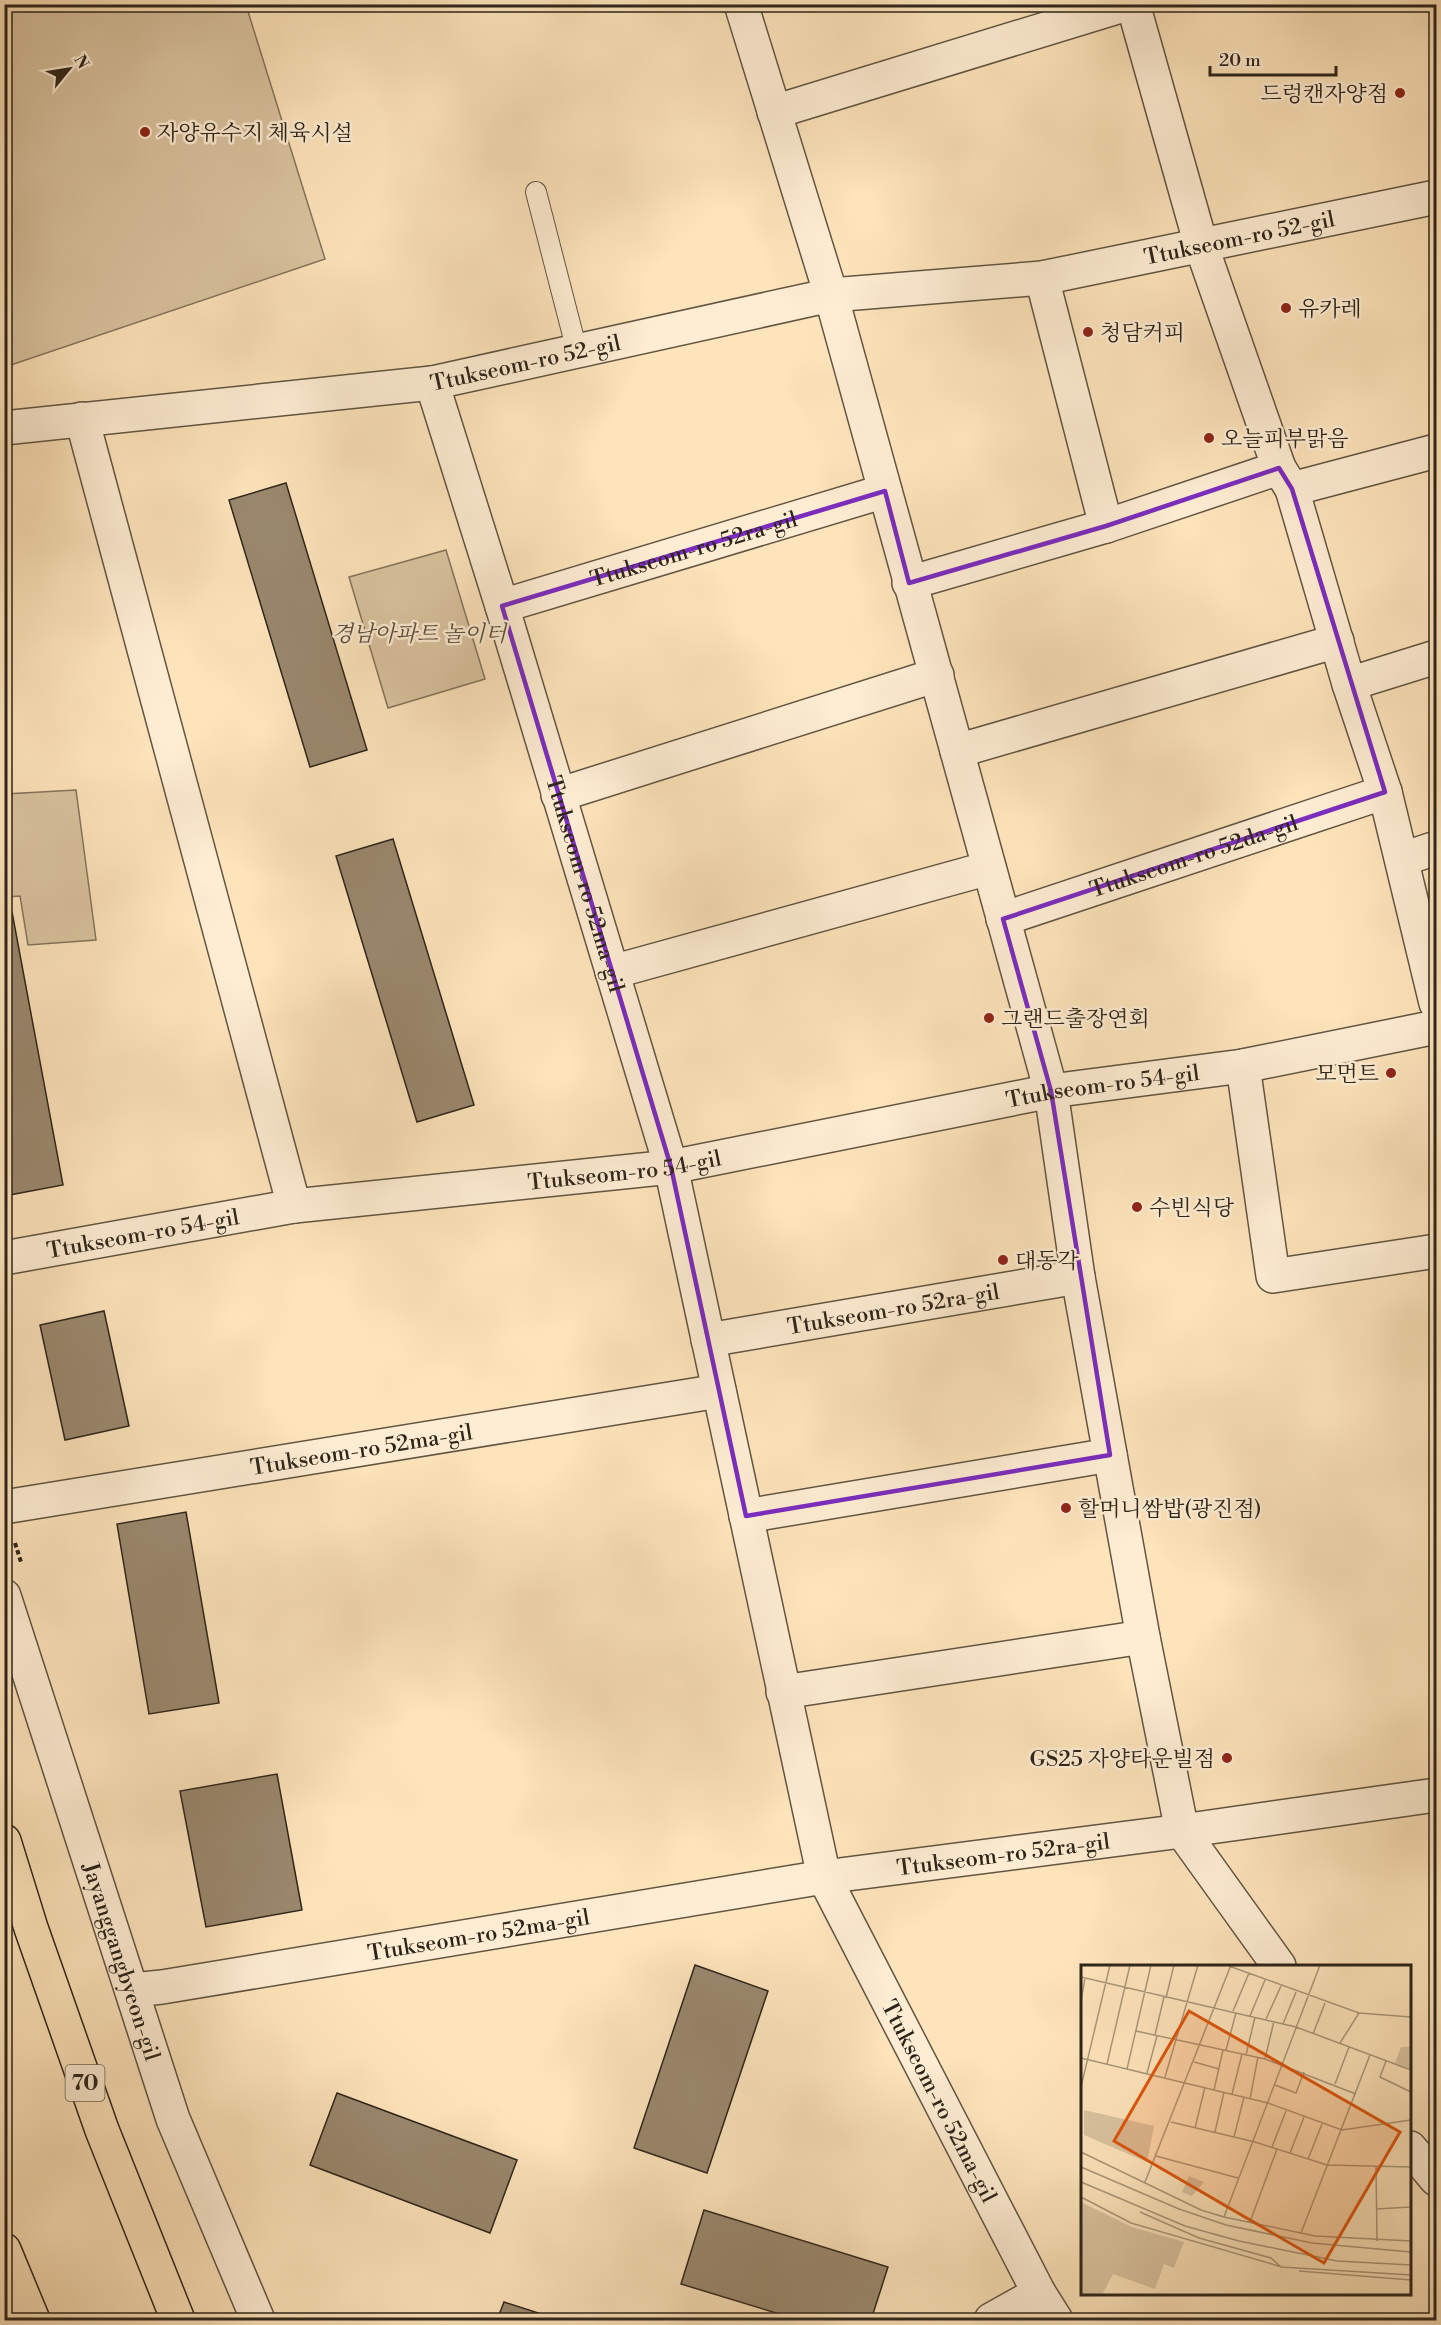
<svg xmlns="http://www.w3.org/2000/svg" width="1441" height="2325" font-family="'Libre Bodoni','Noto Serif KR',serif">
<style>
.green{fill:#dac4a0;stroke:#84745e;stroke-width:1.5}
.building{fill:#9a886e;stroke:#2d251b;stroke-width:1.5}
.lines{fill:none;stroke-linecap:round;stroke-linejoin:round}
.service-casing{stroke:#615543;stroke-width:22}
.minor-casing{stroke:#615543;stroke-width:36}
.trunk-casing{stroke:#2d251b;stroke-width:36}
.path{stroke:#2d251b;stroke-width:4;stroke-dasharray:4.5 3;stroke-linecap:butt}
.service{stroke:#feedd3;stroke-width:20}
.minor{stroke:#feedd3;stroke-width:33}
.trunk{stroke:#fee4bb;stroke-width:33}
.marked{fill:none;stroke:#7b2cbf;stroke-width:4.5;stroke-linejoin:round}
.poi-dot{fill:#8f2418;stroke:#feedd3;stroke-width:2}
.labels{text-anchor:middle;stroke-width:5;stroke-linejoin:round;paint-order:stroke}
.shield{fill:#feedd3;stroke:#6c6152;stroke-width:1.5}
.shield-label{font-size:21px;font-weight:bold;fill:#2d251b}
.poi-label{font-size:22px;fill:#2d251b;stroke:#feedd3;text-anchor:start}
.street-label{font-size:22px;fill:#2d251b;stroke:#feedd3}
.park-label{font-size:22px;font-style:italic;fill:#584d3c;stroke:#feedd3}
.inset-road{fill:none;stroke:#aa987b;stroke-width:1.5}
.view{fill:#df560d;fill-opacity:0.15;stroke:#df560d;stroke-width:3}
.inset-edge{fill:none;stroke:#2d251b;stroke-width:3}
</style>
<rect width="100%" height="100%" fill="#fee4bb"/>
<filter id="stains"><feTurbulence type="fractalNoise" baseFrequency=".00333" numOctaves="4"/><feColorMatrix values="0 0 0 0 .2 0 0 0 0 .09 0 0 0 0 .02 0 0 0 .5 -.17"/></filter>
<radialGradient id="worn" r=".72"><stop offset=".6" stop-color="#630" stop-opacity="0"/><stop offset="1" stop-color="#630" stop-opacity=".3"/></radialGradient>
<!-- green -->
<path class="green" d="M4,5H246L325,259L5,367Z
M446,550L485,679L388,708L349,577Z
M76,790L96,940L28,945L20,896L5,897V794Z"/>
<!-- building -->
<path class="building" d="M286,483L367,750L310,767L229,500Z
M393,839L474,1105L417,1122L336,856Z
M12,912L63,1185L4,1196V913Z
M104,1311L129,1426L65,1440L40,1325Z
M186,1512L219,1703L149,1714L117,1524Z
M277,1774L302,1910L206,1927L180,1791Z
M695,1965L768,1991L707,2173L634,2148Z
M337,2093L517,2160L490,2233L310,2165Z
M704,2210L888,2267L871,2320H799L681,2284Z
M504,2302L560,2320H497Z"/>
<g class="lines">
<defs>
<path id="service" d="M536,192L577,351"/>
<g id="minor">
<path d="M741,4L831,295L1051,1091L1078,1277L1143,1637L1182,1831L1279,1966"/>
<path d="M1133,4L1201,245L1279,468L1292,489L1349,684L1385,792L1436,1003"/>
<path d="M774,112L1127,4"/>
<path d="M1042,278L1106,526"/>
<path id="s1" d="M432,383L502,606L671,1167L824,1877L1039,2293L1056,2320"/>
<path d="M82,419L294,1206"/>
<path id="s2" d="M4,428L432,383L831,295L1042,278L1436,197"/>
<path d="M1292,489L1436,451"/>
<path d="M909,583L1106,526L1279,468"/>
<path id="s3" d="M502,606L885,491"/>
<path d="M1349,684L1436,657"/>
<path d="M957,751L1337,641"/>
<path d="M558,795L937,675"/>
<path d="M1403,859L1436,848"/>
<path id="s4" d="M1003,919L1385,792"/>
<path d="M612,972L989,868"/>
<path d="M1243,1066L1273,1276L1436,1251"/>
<path id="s5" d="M4,1258L294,1206L671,1167L1051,1091L1243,1066L1436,1027"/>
<path id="s6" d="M708,1340L1078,1277"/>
<path id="s7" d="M4,1507L719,1391"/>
<path d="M746,1516L1110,1455"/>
<path id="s8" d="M4,1596L173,2119L258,2320"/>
<path d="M783,1692L1143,1637"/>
<path id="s9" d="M132,1990L162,1987L824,1877L1182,1831L1436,1795"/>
<path d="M1410,2148L1436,2179"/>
<path d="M991,2320L1039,2293"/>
</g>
<path id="trunk" d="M4,1841L31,1928L102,2130L178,2320
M4,2250L33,2320"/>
</defs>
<!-- service casing -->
<use href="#service" class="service-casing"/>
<!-- minor casing -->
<use href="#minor" class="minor-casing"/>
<!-- trunk casing -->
<use href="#trunk" class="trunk-casing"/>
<!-- path -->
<path class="path" d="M15,1543L21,1562"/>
<!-- service -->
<use href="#service" class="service"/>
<!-- minor -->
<use href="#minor" class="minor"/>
<!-- trunk -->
<use href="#trunk" class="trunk"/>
</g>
<!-- marked area -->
<path class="marked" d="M1279,468L1292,489L1385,792L1003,919L1051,1091L1110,1455L746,1516L671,1167L502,606L885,491L909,583L1106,526Z"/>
<!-- markers -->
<g class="poi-dot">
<circle cx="1400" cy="93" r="6"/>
<circle cx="145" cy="132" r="6"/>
<circle cx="1286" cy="308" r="6"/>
<circle cx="1088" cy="332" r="6"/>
<circle cx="1209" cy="438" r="6"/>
<circle cx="989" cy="1018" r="6"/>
<circle cx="1391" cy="1073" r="6"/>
<circle cx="1137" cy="1207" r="6"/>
<circle cx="1003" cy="1260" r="6"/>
<circle cx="1066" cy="1508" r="6"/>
<circle cx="1227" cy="1758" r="6"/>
</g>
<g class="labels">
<!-- shield labels -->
<rect class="shield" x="65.5" y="2065" width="39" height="36" rx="4.5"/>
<g class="shield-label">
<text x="85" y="2090">70</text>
</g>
<!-- poi labels -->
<g class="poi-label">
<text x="1388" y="101" text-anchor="end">드렁캔자양점</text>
<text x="157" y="140">자양유수지 체육시설</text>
<text x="1298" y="316">유카레</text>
<text x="1100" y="340">청담커피</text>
<text x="1221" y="446">오늘피부맑음</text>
<text x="1001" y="1026">그랜드출장연회</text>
<text x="1379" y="1081" text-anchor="end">모먼트</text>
<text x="1149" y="1215">수빈식당</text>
<text x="1015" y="1268">대동각</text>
<text x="1078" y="1516">할머니쌈밥(광진점)</text>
<text x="1215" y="1766" text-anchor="end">GS25 자양타운빌점</text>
</g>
<!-- street labels -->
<g class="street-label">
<text dy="8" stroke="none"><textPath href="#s2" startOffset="1252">Ttukseom-ro 52-gil</textPath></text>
<text dy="8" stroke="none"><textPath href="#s2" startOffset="526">Ttukseom-ro 52-gil</textPath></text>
<text dy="8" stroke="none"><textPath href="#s3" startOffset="200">Ttukseom-ro 52ra-gil</textPath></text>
<text dy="8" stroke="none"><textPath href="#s4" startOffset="201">Ttukseom-ro 52da-gil</textPath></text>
<text dy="8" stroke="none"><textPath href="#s1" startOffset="524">Ttukseom-ro 52ma-gil</textPath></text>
<text dy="8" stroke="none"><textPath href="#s5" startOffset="1113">Ttukseom-ro 54-gil</textPath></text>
<text dy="8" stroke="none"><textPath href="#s5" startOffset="627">Ttukseom-ro 54-gil</textPath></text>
<text dy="8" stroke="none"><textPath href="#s5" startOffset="141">Ttukseom-ro 54-gil</textPath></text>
<text dy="8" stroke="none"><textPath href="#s6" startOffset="188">Ttukseom-ro 52ra-gil</textPath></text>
<text dy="8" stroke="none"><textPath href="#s7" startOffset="362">Ttukseom-ro 52ma-gil</textPath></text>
<text dy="8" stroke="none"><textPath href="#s9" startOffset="882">Ttukseom-ro 52ra-gil</textPath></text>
<text dy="8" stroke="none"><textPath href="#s9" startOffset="351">Ttukseom-ro 52ma-gil</textPath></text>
<text dy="8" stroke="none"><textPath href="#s8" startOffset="384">Jayanggangbyeon-gil</textPath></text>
<text dy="8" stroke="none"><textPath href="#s1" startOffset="1798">Ttukseom-ro 52ma-gil</textPath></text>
</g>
<!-- park labels -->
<g class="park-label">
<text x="419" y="641">경남아파트 놀이터</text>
</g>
</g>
<!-- overview -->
<g transform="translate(1081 1965)">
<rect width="330" height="330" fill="#fee4bb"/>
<path d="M320,82H330V104L314,98ZM3,145L73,161L66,197L3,170ZM108,211L123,217L111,231L101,227ZM0,237L51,262L103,277L93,303L83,299L74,324L32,309L21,330H0Z" fill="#dac4a0"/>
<path class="inset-road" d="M148,1L278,48L330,52M0,12L215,62L330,105M85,33L93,0M0,36L4,13M152,46L168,8M169,51L184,15M185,54L200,21M202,59L215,27M55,66L184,94L275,129M232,69L244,38M74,70L83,32M259,78L278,48M145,85L155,48M165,90L174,52M0,93L187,138L261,165L330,155M184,94L193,56M305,96L299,112L330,127M113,97L138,104M26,99L49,0M46,104L70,0M66,108L76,71M84,112L117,0M254,119L268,82M194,120L215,128L223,107M0,122L29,0M133,125L142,85M151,129L161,89M169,134L177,92M90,157L174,177L246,200L330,202M114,163L124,122M134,167L143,127M153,172L163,132M191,182L205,146M0,187L120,245L143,252L234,271L330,276M209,188L223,152M75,191L157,213M227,194L241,159M0,202L98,244L145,260L231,278L330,287M295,202L296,276M0,217L104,261L158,276L256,296L330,300M64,217L150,0M0,232L50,258L201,302M295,244L330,242M59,247L118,273L190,293L200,302L330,310M143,252L239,0M169,257L196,184M220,268L289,90M218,306L330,315"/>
<path class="view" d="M108,46L319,167L243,298L33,176Z"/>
<rect width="330" height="330" class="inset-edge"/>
</g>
<!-- margin -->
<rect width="1441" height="2325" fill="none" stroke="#fee4bb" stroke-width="24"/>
<rect x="6" y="6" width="1429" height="2313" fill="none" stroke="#2d251b" stroke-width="3"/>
<rect x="12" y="12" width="1417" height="2301" fill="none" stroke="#2d251b" stroke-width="1.5"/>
<!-- north arrow -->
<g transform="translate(69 69) rotate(60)" stroke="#feedd3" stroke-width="4.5" paint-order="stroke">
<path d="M0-4.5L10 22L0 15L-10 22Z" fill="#2d251b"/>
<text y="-9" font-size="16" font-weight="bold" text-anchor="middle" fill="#2d251b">N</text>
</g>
<!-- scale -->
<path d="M1210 66v9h126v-9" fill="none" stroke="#2d251b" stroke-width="3"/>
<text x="1219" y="66" font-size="18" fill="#2d251b" stroke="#feedd3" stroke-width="4.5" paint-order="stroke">20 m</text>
<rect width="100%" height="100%" filter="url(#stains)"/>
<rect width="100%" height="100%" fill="url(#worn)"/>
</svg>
